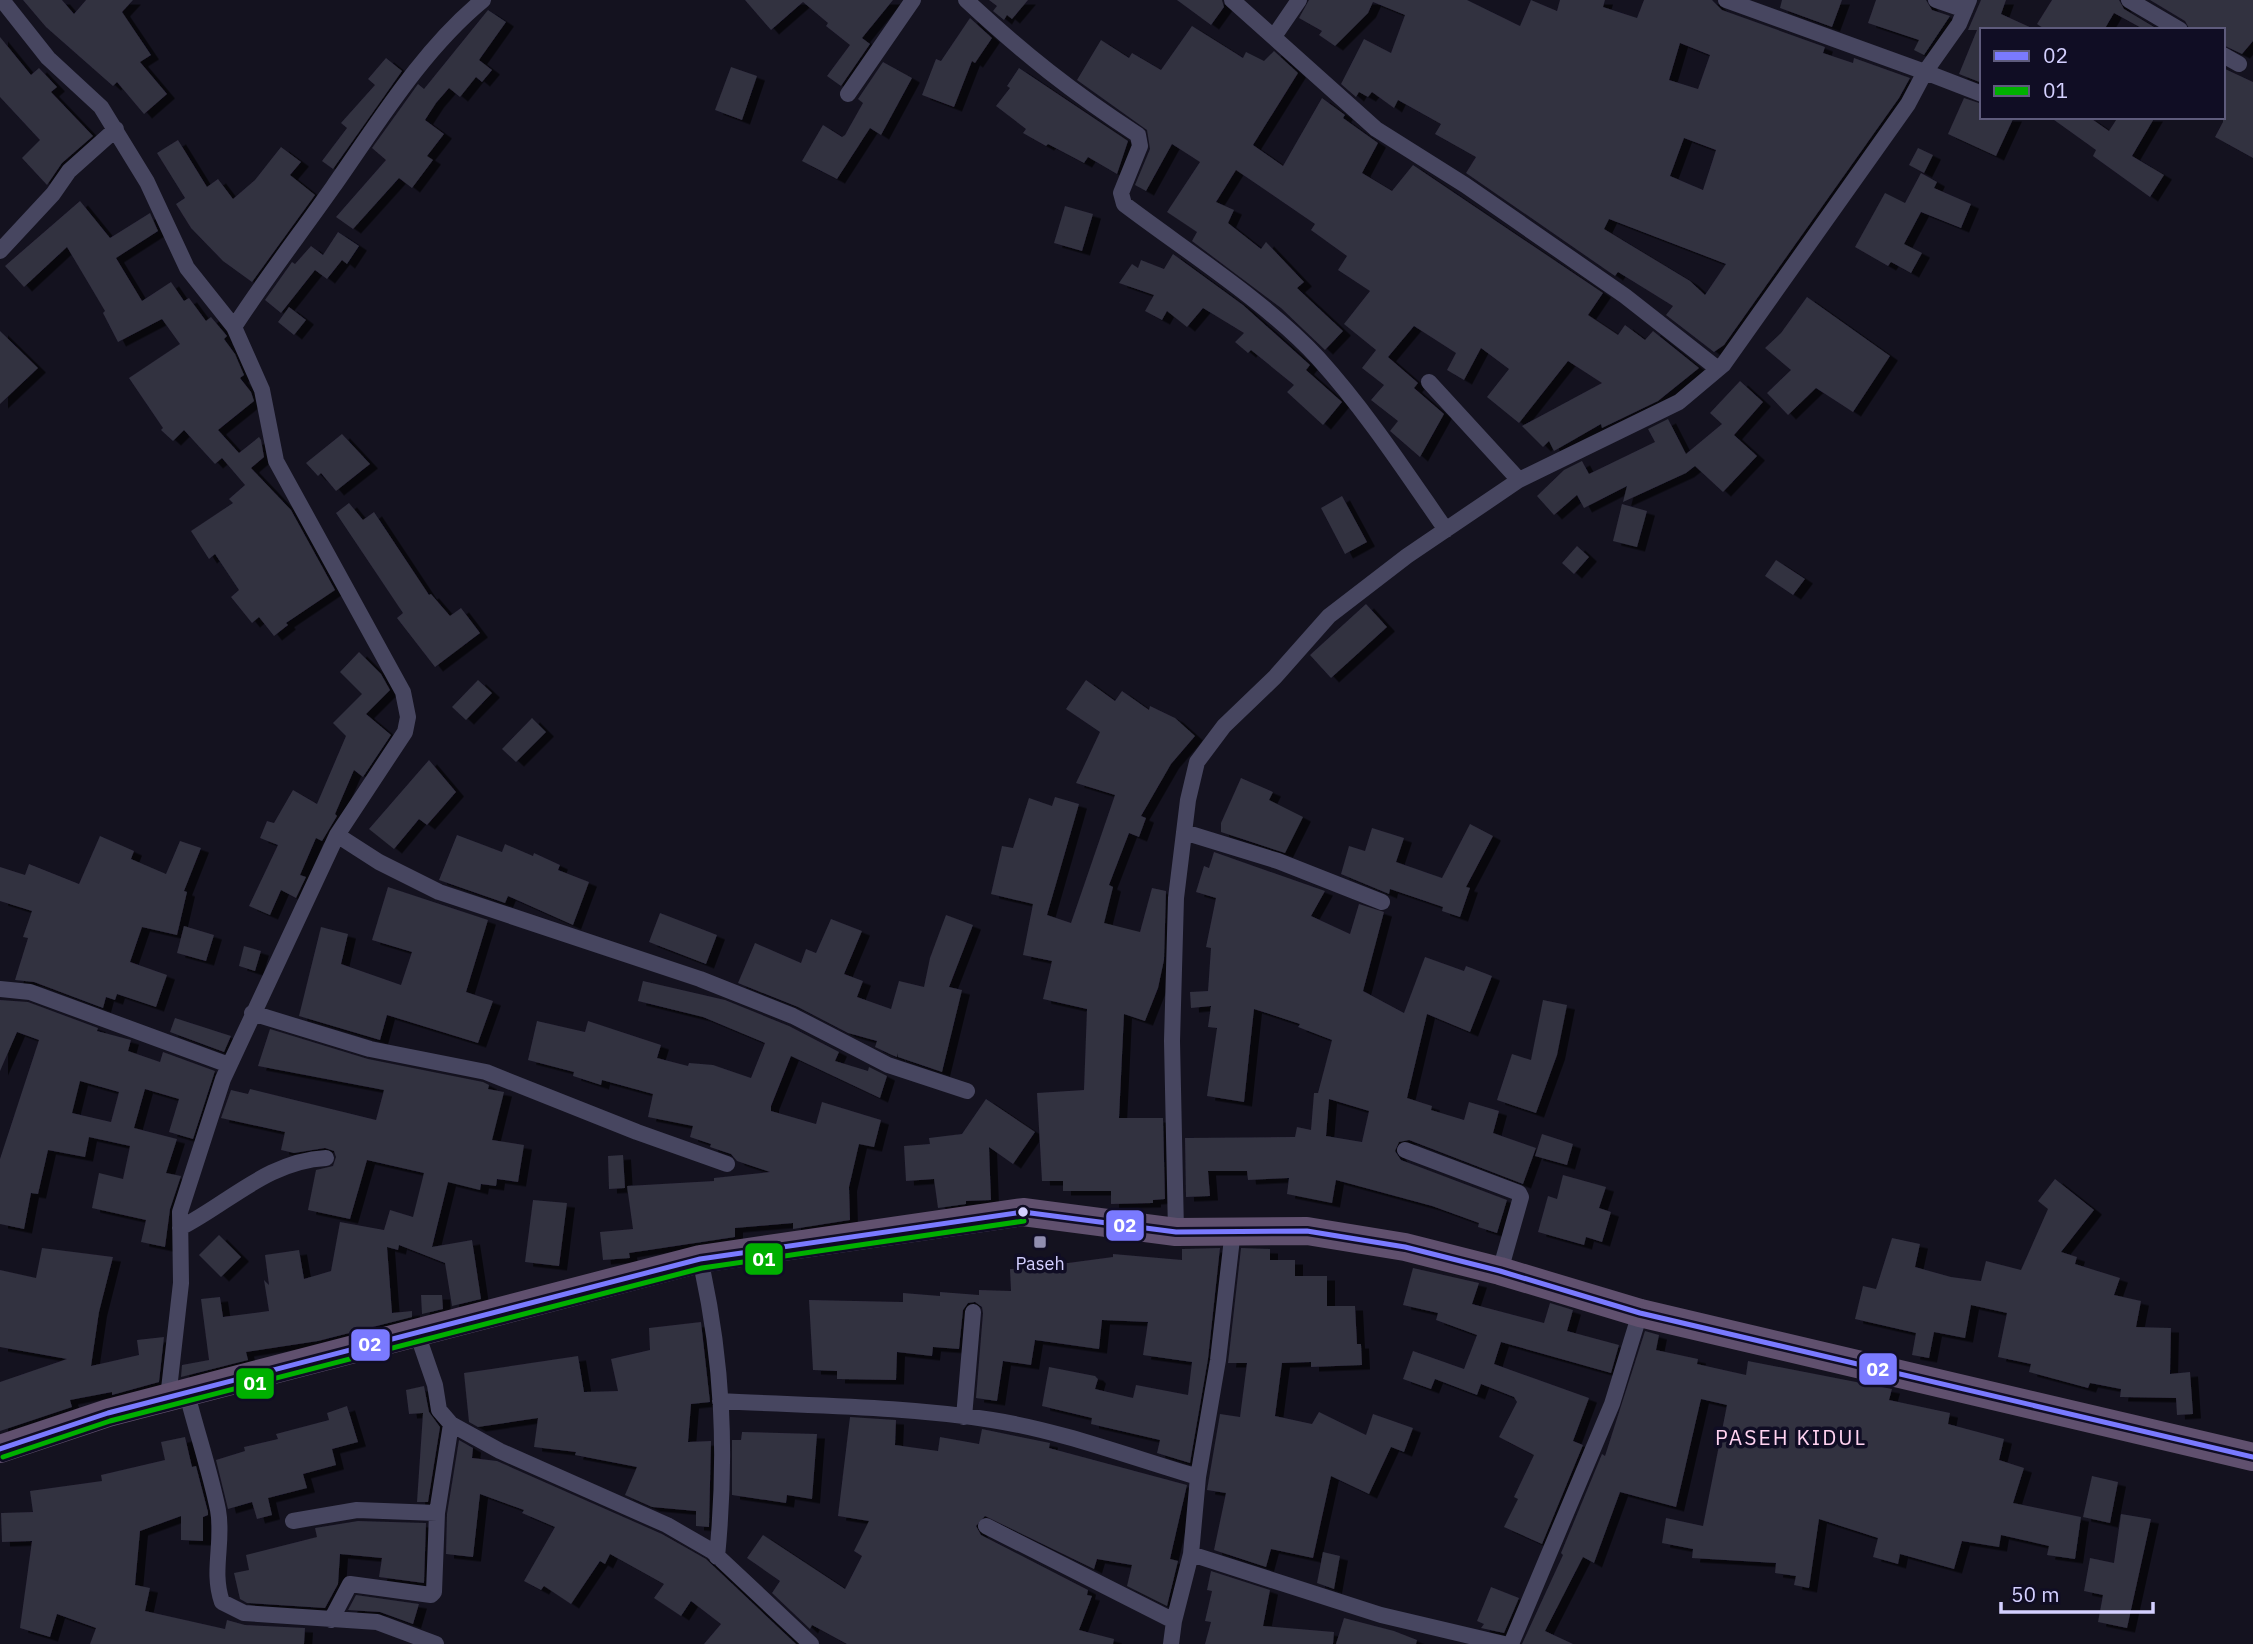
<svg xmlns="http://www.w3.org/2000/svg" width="2253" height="1644" font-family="'IBM Plex Sans',sans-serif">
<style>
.building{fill:#323041;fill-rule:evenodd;filter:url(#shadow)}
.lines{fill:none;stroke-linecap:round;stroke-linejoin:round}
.minor{stroke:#474660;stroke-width:16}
.trunk{stroke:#60506e;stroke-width:28}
.bus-1-casing{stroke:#100d24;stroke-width:10}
.bus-2-casing{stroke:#100d24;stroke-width:10}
.bus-1{stroke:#7a7aff;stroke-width:5}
.bus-2{stroke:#00b000;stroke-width:5}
.bus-dot{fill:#d4d0ff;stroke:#100d24;stroke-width:2.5}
.poi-dot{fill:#918eb1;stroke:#100d24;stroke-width:2.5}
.labels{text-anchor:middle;stroke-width:7;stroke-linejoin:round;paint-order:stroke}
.poi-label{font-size:18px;fill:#d4d0ff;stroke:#100d24}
.quarter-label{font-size:21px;letter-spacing:2px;fill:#ffd2f0;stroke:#100d24}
.line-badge{stroke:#100d24;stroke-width:2.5}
.badge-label{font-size:19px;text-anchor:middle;font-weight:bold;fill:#fff}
</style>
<defs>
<filter id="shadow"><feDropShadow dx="8" dy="4.5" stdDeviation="0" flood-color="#0009"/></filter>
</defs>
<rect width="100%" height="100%" fill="#14121f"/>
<!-- building -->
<path class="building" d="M23,0H62L74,14L86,0H133L122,12L151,55L140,62L167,94L144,114L117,82L113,86L46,27Z
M745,0H893L862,38L870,44L841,86L827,76L850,45L826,26L828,23L803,2L771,30Z
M989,0H1028L1012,19L1007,15L1004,20L993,11L997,6Z
M1177,0H1222L1224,7L1211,25Z
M1309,0H1467L1520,26L1531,0L1557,11L1560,0H1605L1603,7L1637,18L1644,0H1712L1722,10L1825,47L1823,53L1853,63L1854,58L1910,78L1899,98L1724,345L1714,352L1666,315L1673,306L1618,272L1615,276L1466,173L1476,157L1435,134L1441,124L1398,100L1394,108L1372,92L1368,97L1359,92L1356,97L1341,84L1364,39L1391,53L1405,15L1373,2L1368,13L1335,46L1319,35L1322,31L1299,18ZM1680,43L1710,55L1698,89L1669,80ZM1684,138L1716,150L1703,190L1670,176ZM1609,219L1726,264L1705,295L1690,281L1604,229Z
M1782,0H1842L1832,27L1780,8Z
M1876,0H1926L1932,10L1950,16L1924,55L1914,50L1919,40L1868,23Z
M1981,0H2006L2001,14L2036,30H1982V83L1959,74L1977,30H1968Z
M2052,0H2119L2124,9L2159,30H2145L2114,13L2104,30H2046L2037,24Z
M2150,0H2253V41L2242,54L2223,45V30H2190L2185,21Z
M488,10L506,22L479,60L492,70L482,82L476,77L460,97L449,88L436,103L425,120L444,134L427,156L433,160L412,188L399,178L353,229L336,217L386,160L372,148L418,84L424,89Z
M970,18L992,38L975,63L972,61L954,107L922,95L936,59L941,61Z
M1192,26L1243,58L1246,52L1264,61L1274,51L1298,73L1253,145L1283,166L1322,98L1345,115L1343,118L1378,143L1362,173L1392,191L1413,165L1603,293L1588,315L1618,335L1625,325L1645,340L1653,331L1699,368L1658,401L1602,428L1601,424L1554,451L1549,441L1543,447L1522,426L1602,383L1568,361L1519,423L1487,397L1509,369L1481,348L1464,380L1447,370L1456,353L1414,326L1388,357L1418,383L1414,388L1444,414L1420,457L1390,431L1398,421L1371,400L1384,385L1362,368L1376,350L1344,324L1370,291L1338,270L1347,256L1311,230L1315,224L1236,170L1216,202L1234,210L1228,223L1261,249L1266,242L1304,282L1297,288L1343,331L1325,350L1281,308L1192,241L1197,232L1167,212L1200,162L1172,144L1146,191L1135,185L1150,149L1147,130L1077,80L1101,40L1129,58L1132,53L1161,70Z
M0,37L31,75L39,68L57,87L51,92L93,136L62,163L47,185L22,158L40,140L0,97Z
M386,58L402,71L333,169L322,161L347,128L341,123L375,85L368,79Z
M883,62L912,78L881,135L870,128L837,179L802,161L823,125L842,137L845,135L863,103L858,99Z
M731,67L757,76L742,120L715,110Z
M1019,68L1128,141L1117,174L1088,157L1084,163L1048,144L1046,146L1023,133L1026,129L996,106L1010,88L1007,86Z
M2223,68L2253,82V158L2215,137L2223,122Z
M1964,98L1982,104V117H2014L1996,156L1948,134Z
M2050,117H2089L2109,131L2118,117H2155L2132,156L2164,175L2150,197L2093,156L2096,150Z
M178,140L207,187L218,179L233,199L255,180L281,147L301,162L290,175L315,195L252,282L223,261L191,228L176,204L185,198L157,153Z
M1918,148L1933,155L1924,173L1909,165Z
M1921,173L1937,182L1934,188L1971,204L1961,228L1921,212L1904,244L1922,253L1911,273L1891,262L1888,266L1855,247L1885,193L1905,203Z
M80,201L110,238L150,213L158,231L116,258L142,301L171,282L184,301L189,298L206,321L211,317L227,336L224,339L235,354L244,375L240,378L251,392L254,401L218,430L239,453L259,437L261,440L264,457L251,468L291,510L335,590L286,623L288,625L274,636L259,617L252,623L231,597L239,590L215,554L209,559L191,531L233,503L229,499L245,485L222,458L215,464L184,430L173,441L161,430L163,428L129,378L180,344L162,319L118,342L103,313L105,311L67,247L24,287L5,266Z
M1065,206L1093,214L1082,251L1054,243Z
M338,232L359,246L347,264L342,260L327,279L315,270L281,313L265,300L292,262L295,264L311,246L323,255Z
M1173,254L1243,305L1310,365L1306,370L1342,402L1323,425L1287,392L1294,385L1251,350L1248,353L1235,342L1244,333L1203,308L1187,327L1167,311L1162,320L1145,311L1154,295L1119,283L1132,264L1138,268L1141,260L1164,269Z
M1807,297L1890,356L1853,412L1816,388L1788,415L1767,393L1791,370L1765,348L1781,333Z
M289,307L306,320L294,335L278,322Z
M0,331L38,368L0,404Z
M1740,381L1763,402L1734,435L1757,456L1723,492L1695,466L1686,473L1623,502L1627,486L1584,508L1577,495L1554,515L1537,496L1564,470L1582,461L1589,474L1655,442L1648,429L1668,419L1686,454L1722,424L1710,413Z
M342,434L370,464L336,491L321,473L318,476L306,463Z
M1342,496L1367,542L1345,554L1321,508Z
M349,503L363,520L374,512L429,595L431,594L450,616L461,608L480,633L435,667L397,618L403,613L336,513Z
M1622,504L1647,511L1637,547L1613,541Z
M1577,546L1589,557L1574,574L1562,563Z
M1776,560L1805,579L1793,595L1765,576Z
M1366,604L1387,627L1331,678L1310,655Z
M359,652L381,674L390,690L366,714L391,735L363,777L354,770L335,814L337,816L322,841L316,838L300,875L306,877L296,898L281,890L270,915L249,906L278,845L260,838L267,821L274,823L293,790L317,804L346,736L333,723L362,694L340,672Z
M478,680L492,693L466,720L452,707Z
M1086,680L1115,701L1122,691L1149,710L1150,706L1175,718L1195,736L1171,764L1141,816L1146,818L1139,837L1129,833L1109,885L1113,887L1104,923L1140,932L1152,888L1166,891L1164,960L1158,988L1145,1021L1124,1014L1119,1118H1163L1165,1199L1153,1200V1203L1111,1204V1191H1063V1181H1042L1037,1093L1084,1090L1087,1009L1043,999L1052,961L1023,955L1033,904L991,894L1002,846L1013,848L1029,798L1052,806L1055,797L1079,804L1047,915L1071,923L1115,795L1076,783L1100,732L1066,709Z
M532,718L546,732L516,762L502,749Z
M429,760L456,792L427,825L419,819L394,849L369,829Z
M1241,778L1273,792L1269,800L1303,817L1285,853L1221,832V823Z
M1470,824L1493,836L1466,887L1470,888L1460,917L1442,911L1443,907L1390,889L1389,894L1341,874L1349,846L1365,851L1372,828L1404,838L1396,862L1442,878Z
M457,835L502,852L505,844L533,856L534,853L560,865L558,870L589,882L573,925L508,896L505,903L439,880Z
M100,836L134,851L131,859L166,874L180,841L201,848L184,891L187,892L177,935L142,927L130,962L167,975L156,1007L117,994L115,1000L106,997L103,1008L34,982L15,980L28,938L23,937L32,911L0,901V867L25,875L29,864L79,884Z
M1214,852L1325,891L1311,916L1350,934L1359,904L1384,912L1363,991L1404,1013L1425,957L1464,971L1466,966L1492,976L1470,1032L1427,1014L1407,1098L1432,1106L1431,1110L1464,1120L1469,1102L1499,1111L1493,1133L1536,1148L1523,1184L1409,1140L1399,1142L1395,1151L1401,1160L1507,1200L1497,1233L1478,1227L1479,1223L1432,1206L1336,1180L1332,1203L1287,1194L1289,1178L1248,1180L1247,1171H1208L1210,1196L1186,1197L1185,1138L1295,1137L1297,1127L1311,1130L1314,1093H1318L1332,1040L1298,1027L1300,1024L1254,1009L1244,1102L1207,1096L1217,1028L1208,1027L1211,1006L1191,1008L1190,992L1208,991L1211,948L1206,947L1216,898L1196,892L1204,866L1209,868ZM1329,1099L1369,1111L1362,1142L1326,1136Z
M388,887L488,920L466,992L493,1001L478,1043L387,1015L380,1040L299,1016L321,927L348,934L341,964L401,985L412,952L372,940Z
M660,913L717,935L706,964L649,942Z
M946,915L973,925L949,987L962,990L942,1072L898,1057V1053L897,1057L892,1055L875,1047L877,1041L848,1033L798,1007L738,983L755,943L801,963L806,949L816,953L831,919L862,931L844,974L863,981L857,997L891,1009L899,981L924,987L930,958Z
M184,926L214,935L206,961L177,953Z
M244,946L261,951L255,971L239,966Z
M643,981L725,1000L789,1026L839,1052L835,1061L868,1071L869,1067L887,1076L880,1098L791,1056L771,1106V1111L816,1124L822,1102L881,1120L874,1147L859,1144L849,1187L850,1220L793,1229V1223L735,1228V1237L629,1253L630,1258L603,1260L600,1232L633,1229L627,1186L714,1181V1178L770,1172L737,1161L731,1154L710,1147L711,1144L690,1137L693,1126L648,1117L653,1094L602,1080L601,1085L573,1076L574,1072L528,1060L537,1021L585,1032L588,1021L661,1045L657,1058L688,1066L689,1063L713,1065L751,1078L765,1043L703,1017L638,1001Z
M0,1000L28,1002L98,1028L97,1031L131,1040L128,1051L160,1062L163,1052L215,1071L193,1139L169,1132L179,1099L145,1089L134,1128L177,1139L166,1173L181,1176L170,1209L165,1247L141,1242L146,1220L92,1208L99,1173L123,1179L130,1146L89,1137L85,1157L48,1150L38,1194L31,1193L24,1229L0,1224V1159L39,1040L17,1032L0,1071ZM80,1081L119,1092L111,1122L72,1113Z
M1543,1000L1567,1005L1557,1055L1536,1113L1497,1100L1512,1054L1531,1060Z
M175,1018L231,1036L224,1052L170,1032Z
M270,1029L368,1059L483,1082L489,1085L488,1089L504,1092L492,1140L524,1145L518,1182L497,1179L496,1186L481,1184L480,1190L448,1182L432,1247L472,1240L481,1299L452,1306L445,1263L399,1245L398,1250L387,1247L392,1313L412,1311V1317L318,1341L246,1352L248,1360L181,1377L182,1365L209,1360L201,1299L220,1297L223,1317L269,1311L264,1280L269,1285L265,1255L299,1250L304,1279L331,1271L340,1222L384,1230L390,1210L413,1217L424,1173L367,1160L350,1219L308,1210L316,1170L333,1166L336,1157L334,1151L325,1148L294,1153L281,1150L285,1132L221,1118L231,1090L248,1094L250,1089L376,1120L384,1090L258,1066Z
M986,1099L1035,1132L1013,1164L989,1147L991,1200L966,1201V1204L938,1208L934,1179L906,1181L904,1146L930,1144L929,1138L962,1134Z
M1542,1134L1573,1144L1567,1165L1535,1156Z
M623,1155L625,1188L609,1189L608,1156Z
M1563,1175L1606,1187L1599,1208L1611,1212L1602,1242L1586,1237L1584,1245L1538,1232L1548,1196L1557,1199Z
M2055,1179L2094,1210L2061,1252L2077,1257L2075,1264L2120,1278L2114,1295L2141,1301L2136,1327L2171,1328L2170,1374L2190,1372L2193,1414L2177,1415L2176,1398L2120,1397L2121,1389L2090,1383L2088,1388L2029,1372L2031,1364L1998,1357L2007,1313L1971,1305L1965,1338L1934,1332L1929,1358L1912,1355L1916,1333L1855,1319L1863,1286L1876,1289L1892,1238L1920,1244L1915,1267L1951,1277L1981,1281L1986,1261L2021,1270L2048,1209L2038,1201Z
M533,1200L567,1203L559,1266L525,1262Z
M219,1235L241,1257L221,1277L199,1255Z
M42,1248L113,1257L99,1312L91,1366L139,1355L137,1340L164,1337L159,1382L112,1395V1392L70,1400L72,1407L0,1431V1382L67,1359L0,1347V1270L36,1278Z
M1220,1248L1208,1359L1190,1463L1157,1453L1160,1440L1091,1424L1092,1418L1042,1406L1049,1367L1095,1376L1098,1379L1095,1389L1133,1398L1136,1385L1188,1395L1192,1362L1143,1355L1148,1322L1102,1320L1099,1349L1035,1340L1031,1365L1003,1361L997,1401L976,1398L983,1313L982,1307L975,1302L968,1303L963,1310L959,1349L933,1347L932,1356L897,1352L896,1380L837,1379V1371L813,1370L809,1300L903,1302V1293L940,1296V1292L979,1295V1290L1011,1291L1010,1269L1041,1268V1263H1068L1113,1257V1254L1182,1260V1249Z
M1241,1248L1270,1249V1260H1295V1276H1327V1306H1355L1357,1344H1361L1362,1365L1311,1367V1362L1282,1363L1275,1416L1312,1424L1319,1412L1366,1435L1373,1414L1413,1428L1404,1452L1391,1447L1369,1494L1331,1476L1313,1558L1271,1549L1266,1567L1214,1550L1226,1493L1207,1490L1220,1414L1240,1417L1247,1363H1228Z
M1413,1268L1479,1283L1472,1304L1544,1323L1550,1303L1573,1310L1567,1331L1619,1345L1611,1373L1501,1342L1494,1364L1589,1398L1573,1441L1583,1445L1542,1544L1504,1527L1518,1499L1514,1497L1534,1455L1499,1437L1517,1402L1514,1397L1481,1384L1477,1395L1435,1379L1431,1389L1403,1379L1413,1351L1464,1369L1477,1335L1436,1320L1438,1313L1403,1305Z
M421,1295H442L443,1309L422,1314Z
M701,1322L710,1402L691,1404L688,1442L711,1441L709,1527L696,1526V1511L652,1507L625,1495L637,1467L575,1455L576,1452L534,1447L538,1418L478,1427L469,1422L464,1373L578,1356L584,1392L618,1391L611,1359L650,1350L649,1328Z
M1645,1331L1659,1335L1656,1350L1698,1359L1697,1364L1746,1375L1748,1361L1892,1389L1889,1400L1950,1413L1948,1424L2004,1439L1999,1460L2024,1468L2013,1503L2081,1517L2075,1559L2047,1555L2049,1546L2001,1535L1999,1547L1962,1541L1954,1569L1900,1554L1898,1564L1873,1557L1878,1538L1819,1519L1809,1588L1794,1585L1796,1576L1775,1573L1776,1563L1692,1558L1693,1549L1662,1543L1666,1518L1703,1526L1727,1405L1701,1399L1676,1507L1620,1492L1594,1563L1583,1557L1545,1631L1573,1644H1522L1563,1555L1561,1553L1602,1454L1605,1456Z
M424,1386L429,1412L440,1427L428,1502H417L423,1413L409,1414L406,1390Z
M347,1406L358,1442L332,1449L336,1465L303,1474L307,1488L268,1498L272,1515L257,1519L252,1502L228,1509L216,1460L245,1451L244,1447L278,1439L276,1434L329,1420L327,1413Z
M850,1417L896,1420L895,1445L938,1451L940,1437L979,1444L982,1429L1050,1443L1049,1448L1187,1485L1170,1559L1178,1561L1167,1606L1127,1586L1132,1565L1097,1559L1094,1569L985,1516L976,1526L981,1535L1088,1590L1087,1595L1092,1596L1079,1630L1114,1639L1113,1644H847L812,1625L810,1629L772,1593L780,1581L747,1558L763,1535L845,1589L862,1556L854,1551L869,1521L838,1516Z
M742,1432L817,1434L812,1499L787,1495L786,1503L732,1495V1440H741Z
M185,1437L192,1467L196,1466L208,1512V1515L203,1517V1541L181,1540V1516L140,1531L135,1585L150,1588L145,1611L225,1629L227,1620L245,1625L305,1628L304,1644H90L96,1628L57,1614L50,1637L20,1628L32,1541L2,1542L1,1513L33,1512L30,1491L102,1481L101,1475L165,1460L161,1442Z
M459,1440L473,1448L472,1458L497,1461L662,1534L706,1559L796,1644H704L721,1624L691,1601L681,1616L654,1598L664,1584L610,1554L605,1564L600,1561L571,1604L544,1586L541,1590L524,1581L555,1527L522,1513L524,1510L480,1494L473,1557L446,1554L447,1514Z
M2092,1476L2118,1482L2110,1523L2083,1517Z
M2121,1514L2151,1519L2127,1628L2098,1622L2103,1595L2084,1591L2090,1558L2114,1563Z
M358,1521L426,1523L424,1583L379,1577L382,1558L340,1554L338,1584L325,1608L247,1603L240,1599L234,1573L249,1570L246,1555L317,1537L315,1528Z
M1323,1552L1340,1556L1334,1589L1317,1583Z
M1211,1571L1270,1590L1263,1626L1334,1632L1333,1644H1205L1211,1622L1205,1621L1212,1591L1207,1590Z
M1491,1587L1519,1598L1504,1633L1481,1628L1484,1624L1477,1621Z
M356,1595L419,1604L413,1624L380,1612L348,1610Z
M1344,1618L1394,1631L1417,1640L1416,1644H1336Z"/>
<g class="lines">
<!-- minor -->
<path class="minor" d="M2,0L48,58L101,107L147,182L187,268L234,327L262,390L276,461L403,692L408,717L405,732L337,835L223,1079L180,1212L181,1283L168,1398
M966,0C1024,54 1072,92 1138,135L1140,146L1121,193L1124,204C1186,251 1265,301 1318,358C1366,411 1405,471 1446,530
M1232,0L1376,129L1465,185L1625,296L1718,369
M1936,0L1965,10
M1969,0L1959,24L1925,72L1982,94
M2129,0L2180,30
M1275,35L1299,0
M2223,55L2239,64
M848,94L913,0
M0,251L53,194L69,171L116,129
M234,327C265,279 300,234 333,187C378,123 422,50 483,0
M1429,382L1519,480
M1184,832L1278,861L1382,902
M337,835L379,862L439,892L700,979L793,1016L888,1065L967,1091
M0,989L30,992L229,1065
M252,1013L370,1049L486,1072L637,1132L727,1164
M1405,1150L1519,1193L1521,1197L1500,1271
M180,1228C229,1203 268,1161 326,1158
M1176,1232L1172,1041L1176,898L1188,800L1197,762L1224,726L1275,677L1329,616L1407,556L1519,480L1679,402L1723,365L1908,104L1925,72L1726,0
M700,1259C723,1360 727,1454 717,1557
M417,1333L435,1385L439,1410L451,1424L500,1451L667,1525L712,1551L811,1644
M187,1394C197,1433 210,1471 218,1510C224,1542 211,1571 222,1602L244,1613L377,1622L436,1644
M720,1401C810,1406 903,1406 992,1420C1062,1431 1130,1457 1198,1477
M964,1417L973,1312
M293,1521L357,1510L437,1513
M986,1526L1174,1621
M1191,1554L1381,1615L1504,1644
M331,1620L350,1584L431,1595L434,1592L437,1513L451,1424
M1171,1644L1174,1621L1191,1554L1198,1477L1218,1360L1233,1230
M1511,1644L1612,1404L1640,1313"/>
<!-- trunk -->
<path class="trunk" d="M0,1449L108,1413L700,1259L1023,1212L1176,1232L1307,1231L1405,1247L1500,1271L1640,1313L2253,1457"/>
<defs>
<path id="bus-1" d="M0,1449L108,1413L700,1259L1023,1212L1176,1232L1307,1231L1405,1247L1500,1271L1640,1313L2253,1457"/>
<path id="bus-2" d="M3,1457L110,1421L702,1268L1024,1221"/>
</defs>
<!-- bus-1 casing -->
<use href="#bus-1" class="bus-1-casing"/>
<!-- bus-2 casing -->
<use href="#bus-2" class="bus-2-casing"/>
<!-- bus-1 -->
<use href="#bus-1" class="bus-1"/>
<!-- bus-2 -->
<use href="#bus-2" class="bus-2"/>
</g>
<!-- markers -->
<circle class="bus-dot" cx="1023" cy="1212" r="6"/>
<rect class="poi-dot" x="1033" y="1235" width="14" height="14" rx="3.5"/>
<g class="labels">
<!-- poi labels -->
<g class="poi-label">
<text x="1040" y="1270">Paseh</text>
</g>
<!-- quarter labels -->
<g class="quarter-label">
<text x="1791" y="1445">PASEH KIDUL</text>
</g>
</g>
<g class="line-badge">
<rect x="1105" y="1209" width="40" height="33" rx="7" fill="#7a7aff"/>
<rect x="744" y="1242" width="40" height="34" rx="7" fill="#00b000"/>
<rect x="350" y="1328" width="41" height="34" rx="7" fill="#7a7aff"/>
<rect x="1858" y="1352" width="40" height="34" rx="7" fill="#7a7aff"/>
<rect x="235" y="1367" width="40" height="33" rx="7" fill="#00b000"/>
</g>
<g class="badge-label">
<text x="1125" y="1232">02</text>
<text x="764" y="1266">01</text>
<text x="370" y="1351">02</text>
<text x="1878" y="1376">02</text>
<text x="255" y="1390">01</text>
</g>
<!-- legend -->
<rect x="1980" y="28" width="245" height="91" fill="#100d24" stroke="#5e5b7c" stroke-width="2"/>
<rect x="1994" y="51" width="35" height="10" fill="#7a7aff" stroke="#5e5b7c" stroke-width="2"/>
<text x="2043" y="63" font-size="21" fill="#d4d0ff">02</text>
<rect x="1994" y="86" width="35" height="10" fill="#00b000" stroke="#5e5b7c" stroke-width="2"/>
<text x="2043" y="98" font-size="21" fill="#d4d0ff">01</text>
<!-- scale -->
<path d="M2001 1602v10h152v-10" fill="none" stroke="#d4d0ff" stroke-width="3.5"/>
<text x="2011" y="1602" font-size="21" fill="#d4d0ff" stroke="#100d24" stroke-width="5" paint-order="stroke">50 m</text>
</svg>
